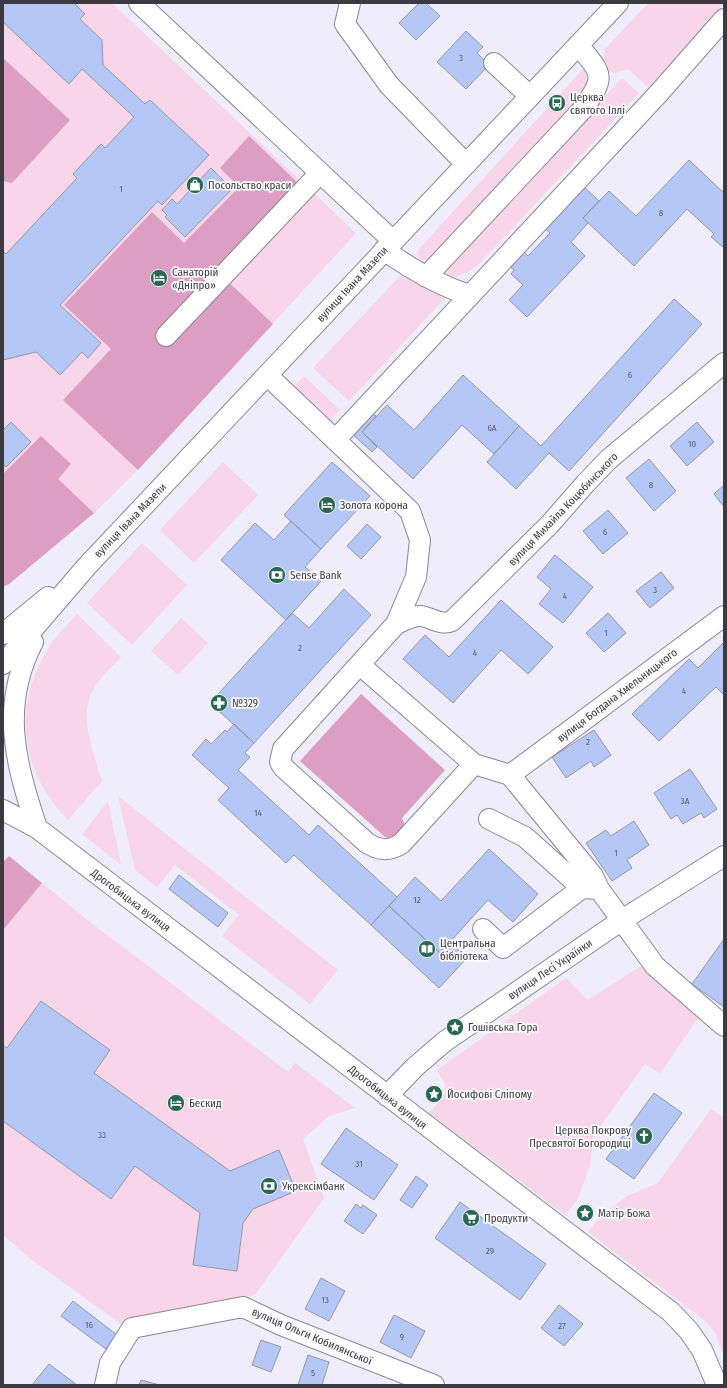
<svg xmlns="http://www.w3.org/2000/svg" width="727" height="1388" font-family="'Fira Sans Condensed',sans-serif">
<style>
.green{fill:#f8d5e8}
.forest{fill:#dc9ec2}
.building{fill:#b5c7f6;stroke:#9298a6}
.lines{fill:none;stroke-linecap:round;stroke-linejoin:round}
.minor-casing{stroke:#8a8795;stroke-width:22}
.minor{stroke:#fff;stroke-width:20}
.labels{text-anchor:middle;stroke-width:3.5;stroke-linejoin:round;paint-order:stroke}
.number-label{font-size:9px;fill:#5a5d6e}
.poi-label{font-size:11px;fill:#3b3a40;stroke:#fcfcff;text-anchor:start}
.street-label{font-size:11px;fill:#3b3a40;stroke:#fcfcff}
</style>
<rect width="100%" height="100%" fill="#efecfc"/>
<!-- green -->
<path class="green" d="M3,3H112L356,233L135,473L94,513L9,584L3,587Z
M648,3H724L649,88L628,69L615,73L605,71L603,63L605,49Z
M584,68L591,78L590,88L429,262L419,258L417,254L419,249Z
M622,78L639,93L478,265L468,272L453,278L445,274L444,267Z
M403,273L423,286L446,297L349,401L313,368Z
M304,376L340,410L327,424L291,390Z
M223,462L258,495L194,563L160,530Z
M142,543L187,585L132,645L87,603Z
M77,614L121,657C112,667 99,678 93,690C78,718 94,753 102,781L68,820C20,771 12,706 49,647C56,635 68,625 77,614Z
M181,618L208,643L178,675L151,651Z
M118,796L338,970L310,1004L222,936L239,915L175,865L157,887L135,870Z
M108,801L121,865L82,834Z
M42,883L90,922L288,1072L295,1063L355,1108L329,1116L303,1139L324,1198L255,1295L121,1324L32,1260L3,1235V930Z
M644,964L700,1015L660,1074L645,1064L594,1135L590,1166L578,1199L565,1215L429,1113L445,1095V1084L437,1070L566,978L588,1000Z
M711,1109L724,1118V1355L716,1334L704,1320L588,1232L600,1217L627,1196L658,1183Z"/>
<!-- forest -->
<path class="forest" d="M3,58L70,120L12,183L3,181Z
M249,136L299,184L217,271L273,324L138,470L63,400L111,349L64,305L152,212L184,243L239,187L220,168Z
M41,436L71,464L58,479L94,513L9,584L3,587V474Z
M361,694L445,770L402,818L405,826L393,839L385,837L300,761Z
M9,856L42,883L3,930V862Z"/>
<!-- building -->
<path class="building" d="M3,3H74L85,14L80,19L102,40L103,65L145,104L150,100L209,155L162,205L158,201L60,305L101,343L88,358L82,352L60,375L36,352L3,360V251L6,254L77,178L73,174L101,144L105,148L134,117L82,69L69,84L3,22Z
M419,3H426L440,16L416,40L399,23Z
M466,31L483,47L477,53L489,65L466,89L437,62Z
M689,160L724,193V248L711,237L714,234L687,209L634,266L583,218L609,191L636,216Z
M211,168L232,189L185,237L165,217L167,215L162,210L172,199L177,204Z
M580,183L599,201L583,218L588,223L571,242L585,256L527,317L509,300L523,285L511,274L514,270L505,262L519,247L528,256L550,233L541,225Z
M674,299L702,324L569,471L549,453L516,489L487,462L519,426L541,446Z
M463,375L519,426L494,454L462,425L413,479L362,432L387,405L414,430Z
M369,410L376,416L362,432L377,447L372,452L350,432Z
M11,422L31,442L6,467L3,463V430Z
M697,422L714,442L687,466L670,446Z
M649,459L676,491L654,511L626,478Z
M332,462L370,496L321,549L284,515Z
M724,485V507L714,494Z
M608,510L628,533L603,554L583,531Z
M291,521L321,549L305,567L321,581L286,620L221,560L255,523L274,540Z
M367,524L381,537L361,559L347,546Z
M555,555L593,587L563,623L539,604L551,589L537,577Z
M661,572L674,588L650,608L636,591Z
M344,589L371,615L254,743L210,703L292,613L309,628Z
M501,600L553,647L528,674L501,650L453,703L403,659L425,635L449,657Z
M608,613L626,633L604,652L586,633Z
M724,642V695L716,687L659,741L632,714L689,659L698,668Z
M234,724L254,743L245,753L250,757L238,770L309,835L318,825L397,897L371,925L294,855L286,863L218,800L229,788L192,755L206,739L211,744L225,730L227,732Z
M594,730L611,755L594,767L591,761L566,778L552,757Z
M690,769L717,809L704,818L701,813L683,824L677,815L671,819L654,793Z
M634,821L649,845L627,860L632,868L612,881L586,843L606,830L611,836Z
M489,849L538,894L513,922L488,900L440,953L389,906L415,877L441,901Z
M179,875L228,913L218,927L169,889Z
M389,906L440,953L450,942L467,958L439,988L371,925Z
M724,939V1007L692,984Z
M41,1001L110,1050L94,1073L230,1171L279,1150L296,1191L253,1209L243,1223L237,1271L193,1265L200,1213L135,1166L111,1199L3,1121V1045L7,1048Z
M654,1093L682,1113L634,1179L606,1159Z
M346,1128L398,1165L374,1200L321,1164Z
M416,1176L428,1185L412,1208L400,1200Z
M460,1202L546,1264L520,1300L435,1238Z
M356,1204L361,1208L363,1205L377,1215L363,1234L344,1221Z
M321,1278L345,1291L329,1321L305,1309Z
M73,1301L117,1335L106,1349L61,1316Z
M559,1305L583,1324L564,1346L541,1328Z
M394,1315L425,1331L411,1358L380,1342Z
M261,1340L281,1347L271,1372L252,1365Z
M308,1355L329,1362L322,1385H298Z
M49,1364L77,1385H32Z
M141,1380L160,1385H139Z"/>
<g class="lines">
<defs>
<path id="minor" d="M139,3L393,241
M350,3L345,24L389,85L466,164
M494,63L530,96
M384,250C411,269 439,286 470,295
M426,277L583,109C606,76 603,75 578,45
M166,336L320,173
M267,375L410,511L420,540L416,577L396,624L283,749L280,762L283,767L367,843C379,850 388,852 401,844L474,764
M335,440L659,93L724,19
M396,624C404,621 413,615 421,616C433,618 441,626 452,621L550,524L585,484L609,459L724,363
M3,634L48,597
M33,642C0,706 15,762 37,828
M3,664L87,566L618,3
M360,665L474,764L510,775L593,876L599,889L655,966L724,1026
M510,775L724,616
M3,810L37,828L671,1312L689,1331L702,1350L717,1385
M489,819L525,837L582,888
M483,929L503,948L582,888L599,889
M387,1096L415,1067L444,1042L622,920L724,856
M105,1385L110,1363L132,1328L243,1307L281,1325L434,1385"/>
</defs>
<!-- minor casing -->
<use href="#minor" class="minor-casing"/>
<!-- minor -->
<use href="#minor" class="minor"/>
</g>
<!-- icons -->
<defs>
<symbol id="bus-disc" viewBox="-11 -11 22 22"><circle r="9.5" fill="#2a6753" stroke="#fcfcff"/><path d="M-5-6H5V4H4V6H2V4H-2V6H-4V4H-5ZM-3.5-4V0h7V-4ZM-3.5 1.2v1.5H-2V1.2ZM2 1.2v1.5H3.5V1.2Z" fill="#fff"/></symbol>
<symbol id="shop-disc" viewBox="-11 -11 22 22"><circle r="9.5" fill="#2a6753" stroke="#fcfcff"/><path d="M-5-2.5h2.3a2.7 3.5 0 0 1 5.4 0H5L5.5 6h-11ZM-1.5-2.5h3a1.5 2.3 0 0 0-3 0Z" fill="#fff"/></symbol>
<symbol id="hotel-disc" viewBox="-11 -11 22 22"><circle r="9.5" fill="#2a6753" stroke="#fcfcff"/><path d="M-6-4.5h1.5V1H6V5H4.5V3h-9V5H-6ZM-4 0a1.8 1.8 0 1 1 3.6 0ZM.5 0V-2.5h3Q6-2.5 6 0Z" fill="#fff"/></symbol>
<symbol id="bank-disc" viewBox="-11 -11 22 22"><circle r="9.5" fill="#2a6753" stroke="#fcfcff"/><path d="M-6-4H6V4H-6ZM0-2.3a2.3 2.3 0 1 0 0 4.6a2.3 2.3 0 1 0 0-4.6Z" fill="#fff"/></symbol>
<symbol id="pharmacy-disc" viewBox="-11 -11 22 22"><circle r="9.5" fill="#2a6753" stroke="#fcfcff"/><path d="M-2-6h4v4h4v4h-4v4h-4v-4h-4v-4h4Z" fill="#fff"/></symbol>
<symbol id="library-disc" viewBox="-11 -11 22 22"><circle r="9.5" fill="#2a6753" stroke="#fcfcff"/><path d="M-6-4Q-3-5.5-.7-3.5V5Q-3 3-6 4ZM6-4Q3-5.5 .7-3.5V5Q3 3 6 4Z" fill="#fff"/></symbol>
<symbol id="sight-disc" viewBox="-11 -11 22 22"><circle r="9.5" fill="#2a6753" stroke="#fcfcff"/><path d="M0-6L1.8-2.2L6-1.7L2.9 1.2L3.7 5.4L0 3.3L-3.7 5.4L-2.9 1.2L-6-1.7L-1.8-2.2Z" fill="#fff"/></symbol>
<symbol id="church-disc" viewBox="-11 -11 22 22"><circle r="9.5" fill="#2a6753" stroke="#fcfcff"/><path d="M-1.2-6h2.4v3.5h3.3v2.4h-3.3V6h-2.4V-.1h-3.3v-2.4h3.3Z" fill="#fff"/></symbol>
<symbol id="supermarket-disc" viewBox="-11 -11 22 22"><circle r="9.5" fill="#2a6753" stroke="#fcfcff"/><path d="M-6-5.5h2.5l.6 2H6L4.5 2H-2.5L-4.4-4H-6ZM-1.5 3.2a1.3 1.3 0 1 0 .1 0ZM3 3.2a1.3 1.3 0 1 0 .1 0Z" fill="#fff"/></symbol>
</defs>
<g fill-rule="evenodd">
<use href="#bus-disc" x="547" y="93" width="20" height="20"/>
<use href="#shop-disc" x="185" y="175" width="20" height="20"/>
<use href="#hotel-disc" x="149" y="268" width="20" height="20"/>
<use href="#hotel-disc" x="317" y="495" width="20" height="20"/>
<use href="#bank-disc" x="267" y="565" width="20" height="20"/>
<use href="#pharmacy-disc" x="209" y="693" width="20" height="20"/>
<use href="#library-disc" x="417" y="939" width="20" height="20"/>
<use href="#sight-disc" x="445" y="1017" width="20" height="20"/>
<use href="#sight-disc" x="424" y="1084" width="20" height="20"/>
<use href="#hotel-disc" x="166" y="1093" width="20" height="20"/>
<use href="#church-disc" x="634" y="1126" width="20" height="20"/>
<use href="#bank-disc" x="259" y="1176" width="20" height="20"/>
<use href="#sight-disc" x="575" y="1203" width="20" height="20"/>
<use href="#supermarket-disc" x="461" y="1208" width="20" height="20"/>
</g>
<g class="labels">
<!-- number labels -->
<g class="number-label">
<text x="461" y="61">3</text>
<text x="121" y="192">1</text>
<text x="661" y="216">8</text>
<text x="630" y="378">6</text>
<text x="492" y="431">6А</text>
<text x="692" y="447">10</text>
<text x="651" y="488">8</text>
<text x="605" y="535">6</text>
<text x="655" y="593">3</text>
<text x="565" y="599">4</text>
<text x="606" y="636">1</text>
<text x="300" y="651">2</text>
<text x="475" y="656">4</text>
<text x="684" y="694">4</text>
<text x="588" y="745">2</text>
<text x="685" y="804">3А</text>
<text x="258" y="816">14</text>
<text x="616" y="856">1</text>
<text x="417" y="903">12</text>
<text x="102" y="1138">33</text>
<text x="359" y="1167">31</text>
<text x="490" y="1254">29</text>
<text x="325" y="1303">13</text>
<text x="89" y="1328">16</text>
<text x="562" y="1329">27</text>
<text x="402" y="1340">9</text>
<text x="313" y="1376">5</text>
</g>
<!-- poi labels -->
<g class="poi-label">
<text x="570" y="101">Церква<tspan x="570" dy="13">святого Іллі</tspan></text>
<text x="208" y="189">Посольство краси</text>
<text x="172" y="276">Санаторій<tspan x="172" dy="13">«Дніпро»</tspan></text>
<text x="340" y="509">Золота корона</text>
<text x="290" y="579">Sense Bank</text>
<text x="232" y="707">№329</text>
<text x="440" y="947">Центральна<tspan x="440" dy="13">бібліотека</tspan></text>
<text x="468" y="1031">Гошівська Гора</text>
<text x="447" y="1098">Йосифові Сліпому</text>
<text x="189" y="1107">Бескид</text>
<text x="631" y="1134" text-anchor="end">Церква Покрову<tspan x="631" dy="13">Пресвятої Богородиці</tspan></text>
<text x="282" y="1190">Укрексімбанк</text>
<text x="598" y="1217">Матір Божа</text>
<text x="484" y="1222">Продукти</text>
</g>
<!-- street labels -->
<g class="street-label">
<text transform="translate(352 284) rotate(-47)" y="4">вулиця Івана Мазепи</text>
<text transform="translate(563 509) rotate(-46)" y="4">вулиця Михайла Коцюбинського</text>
<text transform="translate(130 520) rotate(-46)" y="4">вулиця Івана Мазепи</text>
<text transform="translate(617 695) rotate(-37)" y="4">вулиця Богдана Хмельницького</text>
<text transform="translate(131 900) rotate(37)" y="4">Дрогобицька вулиця</text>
<text transform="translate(550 969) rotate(-34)" y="4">вулиця Лесі Українки</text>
<text transform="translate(388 1097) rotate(38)" y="4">Дрогобицька вулиця</text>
<text transform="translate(312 1336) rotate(23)" y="4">вулиця Ольги Кобилянської</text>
</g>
</g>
<!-- border -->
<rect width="727" height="1388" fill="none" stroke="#3b3a40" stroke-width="8"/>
</svg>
